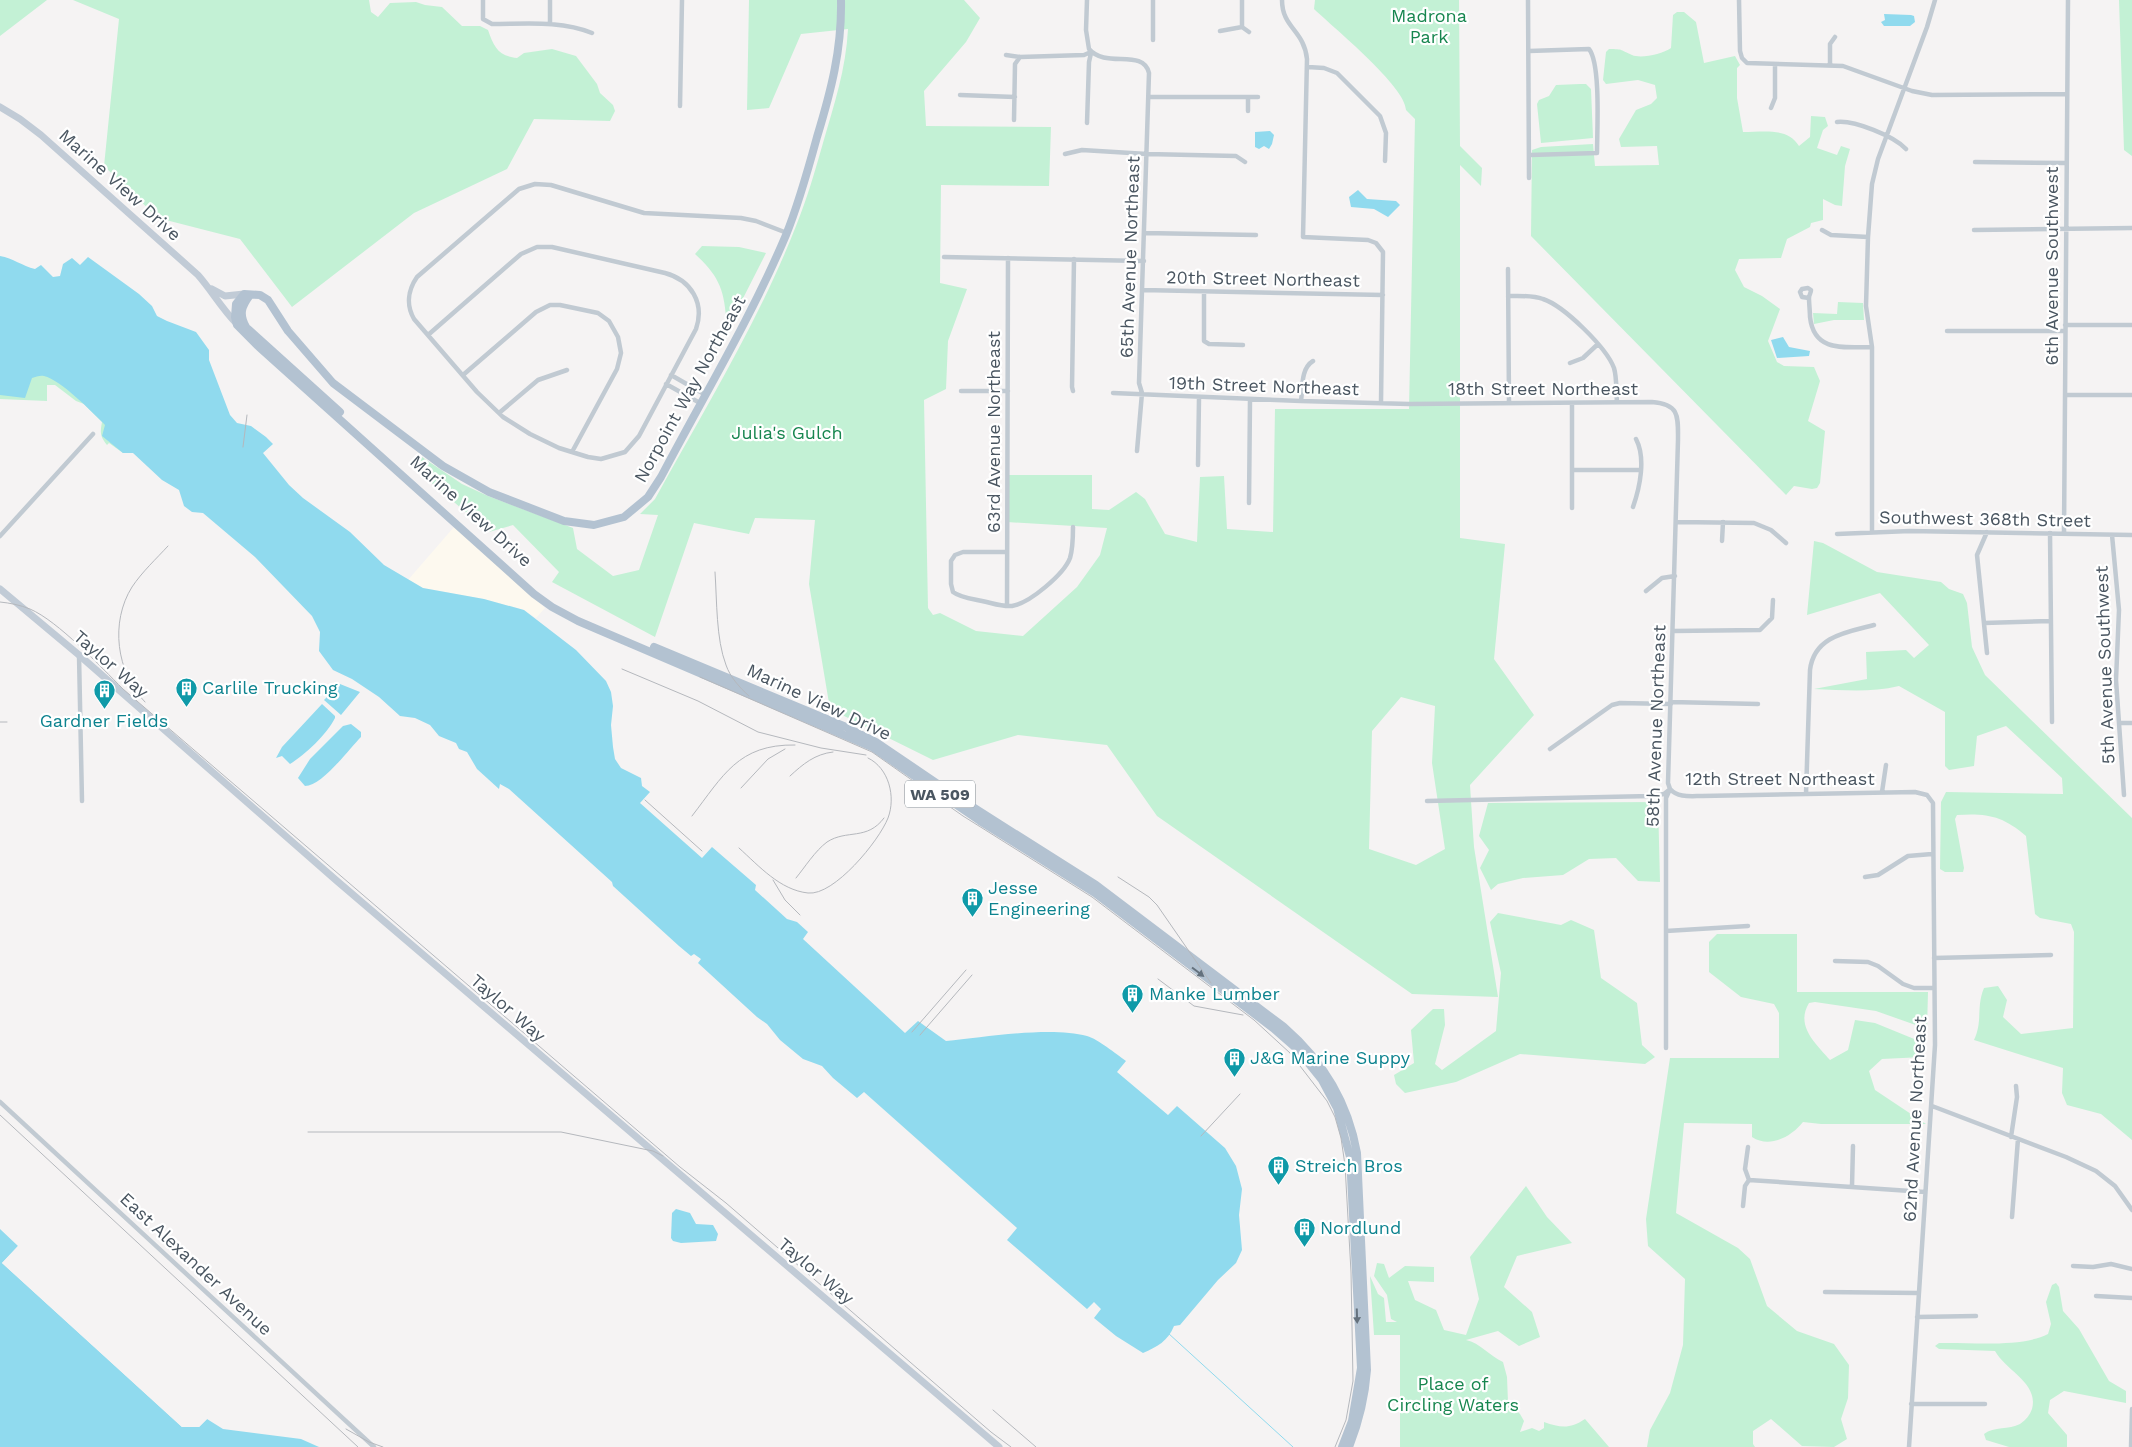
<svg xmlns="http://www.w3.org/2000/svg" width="2132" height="1447" font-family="'Work Sans',sans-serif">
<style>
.commercial{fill:#fdf9ef}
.green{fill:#c3f1d5;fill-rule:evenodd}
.water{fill:#90daee}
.pier{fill:#f5f3f3}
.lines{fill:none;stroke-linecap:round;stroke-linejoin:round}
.stream{stroke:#90daee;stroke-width:1}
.street{stroke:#c1cad2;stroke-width:4.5}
.secondary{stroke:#c1cbd6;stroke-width:7}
.primary{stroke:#b3c2d1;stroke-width:8}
.rail{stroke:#b5b8bd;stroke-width:1}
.oneway{fill:#64717d}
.labels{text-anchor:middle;stroke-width:4.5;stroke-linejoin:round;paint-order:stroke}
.shield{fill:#fff;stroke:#808990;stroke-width:1}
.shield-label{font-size:16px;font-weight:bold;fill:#4a5661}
.park-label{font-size:18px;fill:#17864f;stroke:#fff}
.street-label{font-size:18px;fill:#4a5661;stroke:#fff}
.culture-label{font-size:18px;fill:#0d838f;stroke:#fff;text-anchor:start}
</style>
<rect width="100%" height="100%" fill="#f5f3f3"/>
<!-- commercial -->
<path class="commercial" d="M454,527L545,608L536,618L524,610L484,599L423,588L408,580Z"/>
<!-- green -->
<path class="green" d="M0,0H47L0,36Z
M73,0H369L371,12L378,17L390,3L416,2L425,5L442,7L462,26H480L488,30C494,47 498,56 517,58L524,53L552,49L576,56L597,84L600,93L613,105L615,111L610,121L534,119L507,169L414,213L292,307L240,239L158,218L104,166L119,19Z
M749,0H964L980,18L966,42L924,91L926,126L1051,127L1049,186L941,185L940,283L967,289L948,341L946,389L924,400L928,608L933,615L940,613L976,631L1023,636L1077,587L1100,555L1107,528L1007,522L1008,475H1092V509L1109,510L1136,492L1145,499L1165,534L1197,542L1200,477L1224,476L1227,529L1273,532L1275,409H1409L1415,119L1406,110C1406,87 1334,28 1314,9L1315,0H1459L1460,146L1482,168L1481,186L1460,165V538L1505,544L1494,659L1534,715L1470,785L1474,847L1498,997L1412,994L1157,816L1107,745L1018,735L933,760L830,709L809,584L815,520L755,518L749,534L694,523L655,637L552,582L559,572L513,525L489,532L413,467L419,455L462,484L488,496L573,528L577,549L613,576L639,570L658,515L640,514L655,499C704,410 759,321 796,226C807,199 815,171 823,143C834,105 846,69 848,29L801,34L769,108L747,110ZM1401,697L1435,706L1432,763L1445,849L1416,865L1369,849L1372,731Z
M2119,0H2132V156L2124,150Z
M1677,12H1684L1696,22L1704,63L1735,56L1740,65L1737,68V98L1743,132C1763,132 1788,127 1799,146L1810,137L1811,116L1825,117L1828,126L1823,130L1817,148L1837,155L1841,146L1850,149L1845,166L1842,206L1835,205L1823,199V220L1811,223L1810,227L1787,239L1781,258L1739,259L1735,270L1744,287L1762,296L1780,309L1768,341L1777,362L1784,366L1814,367L1820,381L1808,421L1825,431L1820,483L1817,488L1812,489L1794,486L1786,495L1531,236L1532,150L1541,147L1593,144L1595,166L1659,165L1657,146L1621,147L1619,139L1636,110L1651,104L1657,98L1655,85L1638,80L1606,84L1603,80L1606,52L1609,49C1624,49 1620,50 1632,55C1641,59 1662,54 1671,48L1673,15Z
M1580,84H1586L1591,89L1593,138L1541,143L1537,104L1539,100L1549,96L1556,85Z
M702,246L739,247L766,253L733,318L726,317C724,288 717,274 695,254Z
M1838,302L1863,303L1864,320H1834L1814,324L1813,313L1837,314Z
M0,346L79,388L123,445V453L109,443L107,445C100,436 100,433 102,422L84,404L76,401L55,385H47V401L0,399Z
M1814,541L1823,543L1877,572L1941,582L1949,589L1963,594L1967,603L1972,647L1985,675L2132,818V1140L2101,1114L2067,1105L2062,1093L2063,1068L1974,1040C1983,1021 1976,1007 1984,988L1998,986L2007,1000L2003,1017L2021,1034L2073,1028L2074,932L2071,924L2040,918L2035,914L2026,836C2003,816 1987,813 1957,815L1955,819L1964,868L1963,872H1945L1940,869L1941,802L1946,792L2063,794L2062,778L2006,726L1977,736L1974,766L1949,770L1945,766V712L1899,686C1870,693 1843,690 1814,689L1867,679L1866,652L1906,650L1914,658L1929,645L1880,593L1807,615Z
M1658,802L1660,882L1638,881L1616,858L1589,859L1563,875L1523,878L1498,884L1491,890L1480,868L1489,850L1479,836L1488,803Z
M1498,913L1561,925L1571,920L1594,930L1601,978L1637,1003L1642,1045L1655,1057L1645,1064L1520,1054L1456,1082L1405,1093L1396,1084L1394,1075L1414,1063L1411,1030L1433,1009H1444L1445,1025L1435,1064L1442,1070L1496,1031L1501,973L1490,922Z
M1717,934H1797V992H1928L1927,1029L1876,1011L1815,1002L1809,1003C1795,1026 1816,1044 1830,1060L1848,1050L1855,1020L1875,1023L1924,1043L1923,1057L1882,1059L1869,1071L1875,1090L1926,1124H1821L1803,1122C1792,1136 1770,1149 1752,1137V1124L1684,1123L1676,1213L1738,1248L1750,1259L1767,1306L1797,1331L1834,1344L1849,1365L1848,1398L1841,1419L1847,1439L1834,1447L1802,1446L1771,1419L1753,1431V1444L1755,1447H1647L1650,1430L1670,1393L1683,1345L1685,1279L1648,1246L1646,1219L1670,1058H1779V1013L1774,1004L1741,997L1709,972V942Z
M1526,1186L1547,1217L1572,1243L1517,1256L1504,1287L1532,1312L1540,1337L1519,1346L1498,1331L1466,1340C1480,1343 1490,1356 1503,1362L1507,1377L1508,1402L1520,1414L1524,1421L1520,1432L1532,1428L1539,1431L1544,1428V1422C1561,1428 1570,1429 1585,1419L1609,1447H1400V1335H1374L1370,1276L1378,1294L1384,1298L1386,1322H1397L1391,1319L1387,1295L1374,1276L1377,1263L1384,1264L1389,1278L1405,1266L1434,1267V1282L1408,1281L1415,1300L1436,1310L1444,1330L1466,1335L1479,1299L1470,1257Z
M2056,1283L2059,1287L2063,1311L2079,1329L2109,1381L2126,1391V1403L2064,1391L2050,1400L2048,1413L2067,1435V1447H2009L1986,1440L1984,1434C1994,1426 2009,1430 2020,1424C2026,1420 2030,1415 2032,1409C2039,1383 2006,1371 1995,1351L1939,1349L1935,1346L1939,1343C1970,1342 2021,1348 2048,1334L2051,1324L2046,1302L2052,1285Z"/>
<!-- water -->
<path class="water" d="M1884,14L1911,15L1914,16L1915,22L1910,26H1884L1881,22L1885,20Z
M1270,131L1274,135L1272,144L1269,149L1264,146L1259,149L1255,147V132Z
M1358,190L1367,199L1396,201L1400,205L1388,217L1374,209L1351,207L1349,197Z
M0,256C13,258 22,266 35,269L41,265L53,277L60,276L63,264L72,258L80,265L88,257L139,294L152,306L157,316L167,321L196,332L209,350V360L230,415L237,423L251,426L266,437L273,444L263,453L289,485L303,498L350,532L384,565L423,588L484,599L524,610L576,650L606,681L611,692L613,706L611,725L613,747L615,759L621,768L641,778L642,786L650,792L640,803L702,858L712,847L756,885L755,890L787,919L797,922L808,932L803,939L905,1033L918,1021L946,1041C985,1037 1051,1026 1087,1036C1098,1039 1116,1054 1126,1061L1117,1072L1168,1115L1177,1106L1225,1148L1236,1166L1242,1189L1239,1215L1242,1250L1236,1263L1218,1280L1180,1325L1174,1326C1168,1341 1157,1347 1143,1353L1116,1336L1094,1318L1101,1309L1094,1302L1087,1309L1007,1240L1017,1228L864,1092L857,1098L833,1078L822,1066L803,1059L780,1040L767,1024L757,1017L698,963L701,959L694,954L691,956L679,946L613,886L612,882L509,789L500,784L499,789L477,769L467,752L459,749L456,743L439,736L430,725L415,718L400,716L379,697L352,679L333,670L319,651L320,632L312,616L255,557L203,513L192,512L184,506L179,490L162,480L133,453H123L102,436L105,425C92,412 61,380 44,376C40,375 36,377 32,378L25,398L0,395Z
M1783,337L1789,347L1810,351L1809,356L1777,358L1771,340Z
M340,684L360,692L341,715L324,700Z
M322,704L335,716V718C327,734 305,755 290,764L282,756L276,758L282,747Z
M351,724L361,732V737C349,749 322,786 305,786L298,778L310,759L343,726Z
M676,1209L690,1213L696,1224L713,1225L718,1234L716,1241L681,1243L673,1241L671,1238L672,1213Z
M0,1229L18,1246L2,1263L182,1427H199L207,1419L223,1429L301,1439L319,1447H0Z"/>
<!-- pier -->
<path class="pier" d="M18,1246L20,1247L6,1263L183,1425H198L205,1417L207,1419L199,1427H182L2,1263Z"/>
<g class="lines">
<!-- stream -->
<path class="stream" d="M1168,1333L1293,1447"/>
<!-- street -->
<path class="street" d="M483,0V19L492,24C524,24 561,20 592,33
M1087,0L1086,30L1089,49C1106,69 1143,48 1149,73L1139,383L1142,393L1137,451
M1242,0V27
M1282,0C1282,28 1304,30 1307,59L1303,237L1368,240L1376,243L1383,252L1381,403
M1528,0L1529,178
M1739,0L1740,51L1742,58L1747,63L1843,66L1912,91L1932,95L2066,94
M550,24V0
M1220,31L1242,27L1249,32
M1153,40V0
M1529,51L1589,49C1601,64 1597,131 1597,153L1530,155
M1006,55L1020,57L1084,55L1091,52
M1830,65V44L1835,37
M1308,67L1324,68L1337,73L1380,116L1386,133L1385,161
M960,95L1015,97
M1149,97H1258
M680,106L682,0
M1771,108L1775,98V65
M1248,111V97
M1014,120L1015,64L1020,57
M1837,122C1854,120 1894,136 1906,149
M1087,123L1089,62L1091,53
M1065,154L1082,150L1147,154L1236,156L1245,162
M1975,162L2066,163
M1822,230L1831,235L1868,237
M1974,230L2132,228
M1144,233L1256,235
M944,257L1144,261
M1508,269L1509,403
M1143,290L1383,295
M1204,292V341L1209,344L1243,345
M1508,296C1520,296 1532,295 1543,299C1564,306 1606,347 1614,368C1617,378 1616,391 1617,402
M1809,298L1802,297L1800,292L1802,289L1808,288L1811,290C1811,293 1809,295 1809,298C1809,303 1810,312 1810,317C1814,353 1845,347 1872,347
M2065,325H2132
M1947,331H2065
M428,335L521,254L537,247H552L665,273C691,280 705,303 696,329L639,436L625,452L601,459L588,457L559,448L530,434L503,417L477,392L414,319C406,305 408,290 417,277L519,189L535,184L551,185L644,213L741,218L756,221L787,233
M1570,363L1583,358L1598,344
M463,375L536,312L550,305H560L598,313L609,321L618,337L621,353L617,369L572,452
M671,375L704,394
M666,384L700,403
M961,391H1008
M1073,391L1072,387L1074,259
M1113,393L1301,401L1409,404L1652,402C1680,404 1678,417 1678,440L1668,783L1670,789L1666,798V1048
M2065,395H2132
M1301,401C1303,389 1300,369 1313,361
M1572,403V508
M499,413L538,380L567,370
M1198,465L1199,398
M1572,470H1640
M1249,503L1250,399
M1633,507C1640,487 1646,458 1636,439
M1677,522L1754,523L1771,530L1786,543
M1872,532V347L1866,306L1868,237L1872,184L1878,159L1927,27L1935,0
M2050,533L2052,722
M2064,533L2068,0
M1837,534L1910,531L2132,535
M2112,535L2119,610L2116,680L2124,795
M0,536L93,434
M1722,541L1723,522
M1007,552H963L955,555L951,561V584L953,592C961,598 973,599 982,601C992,603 1002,607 1012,606C1030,603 1064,574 1070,558C1073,548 1073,537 1073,527
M1646,591L1662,578L1675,576
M1007,606L1008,258
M1984,623L2051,621
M1673,631L1760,630L1772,618L1773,600
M1987,653L1977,555L1987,532
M79,655L82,801
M1671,702L1758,704
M2119,723H2132
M1550,749L1612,705L1620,703L1671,704
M1670,789C1678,798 1691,796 1702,796L1915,792L1927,795L1933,803L1935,1045L1909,1447
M1882,792L1886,765
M1806,794L1810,670C1814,636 1847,632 1874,625
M1427,801L1651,796L1664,794L1669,790
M1865,877L1878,875L1908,856L1932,854
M1666,931L1748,926
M1934,958L2051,955
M1835,961L1868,962L1878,966L1903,984L1914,988H1934
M0,1102L374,1447
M1932,1106L2066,1157L2096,1171L2115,1186L2132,1210
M2011,1137L2017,1097L2016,1086
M1748,1147L1745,1169L1749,1180
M1749,1180L1925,1192
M1852,1186L1853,1146
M1743,1206L1745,1186L1749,1180
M2012,1217L2018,1139
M2073,1266L2093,1267L2111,1264L2132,1269
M1825,1292L1918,1293
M2096,1296L2132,1298
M1917,1317L1976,1316
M1911,1404H1985
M2131,1447L2132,1409"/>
<!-- secondary -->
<path class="secondary" d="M0,107L20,119L41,135L198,275C212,291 222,309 237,324
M212,289L225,296L244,294
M0,589L79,655L337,881L999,1447"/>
<!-- primary -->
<path class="primary" d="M841,0C842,49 831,91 817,137C808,170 799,203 786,235C751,318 703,397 661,477L648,497L624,517L594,525L564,521L489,492L443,466L333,383L288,331L268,300L260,295L244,294L236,304L235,317L237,325L259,347L534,594L552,607L578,621L872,747L980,821L1095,893L1273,1028L1297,1049L1322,1080L1337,1108L1350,1157L1361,1368L1352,1421L1342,1447
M246,327C239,314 241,307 250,295
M248,329L340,412
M654,647L846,727L876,742L957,797L1096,885L1284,1027C1322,1060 1348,1102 1357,1153L1367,1370C1365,1397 1359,1422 1349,1447"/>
<!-- rail -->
<path class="rail" d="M243,447L247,415
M715,572C717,601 716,639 726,665C730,677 740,688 749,696
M0,602C10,603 20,605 30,609C58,621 101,667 123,689L680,1167L726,1203L991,1432L1011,1447
M622,669L698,701L758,732L821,748L866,755
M700,677L872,752L963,816L1092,897L1254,1020L1290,1053L1327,1101L1335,1117L1341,1138L1345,1165L1351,1272L1353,1381L1346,1420L1335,1447
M145,702C116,672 110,622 132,587C142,572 156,559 168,546
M0,722H7
M790,776C803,764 815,754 833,752
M741,788L768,759L785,749
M645,800L702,851
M692,816C723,776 738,744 795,745
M739,848C759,866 780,890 808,893C834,896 879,841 888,818C896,797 889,768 868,758
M1118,877L1149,897L1157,905L1211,983
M796,878C805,867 815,851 827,842C847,829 867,841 884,818
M773,880L785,900L800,915
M1158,979L1194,1006L1243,1015
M912,1032L966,970
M920,1035L972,975
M0,1115L358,1447
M308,1132H561L653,1151L663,1156
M1201,1136L1240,1094
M993,1410L1036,1447
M346,1429L369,1442L383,1447"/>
</g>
<!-- one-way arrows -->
<defs><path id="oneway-solid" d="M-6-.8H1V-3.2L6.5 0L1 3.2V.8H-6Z" transform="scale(1.25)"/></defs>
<g class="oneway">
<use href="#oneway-solid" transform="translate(1198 972) rotate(37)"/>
<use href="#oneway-solid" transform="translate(1357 1316) rotate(88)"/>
</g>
<!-- icons -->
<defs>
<symbol id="building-pin" viewBox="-11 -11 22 30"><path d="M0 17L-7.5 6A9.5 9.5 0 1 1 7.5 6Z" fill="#0f9aa8" stroke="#fff"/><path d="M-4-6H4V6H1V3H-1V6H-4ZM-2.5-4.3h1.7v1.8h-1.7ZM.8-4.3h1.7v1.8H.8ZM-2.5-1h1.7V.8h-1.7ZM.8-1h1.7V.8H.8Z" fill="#fff"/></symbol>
</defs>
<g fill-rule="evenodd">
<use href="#building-pin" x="174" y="676" width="25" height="34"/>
<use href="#building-pin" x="92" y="678" width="25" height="34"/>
<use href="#building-pin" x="960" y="886" width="25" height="34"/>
<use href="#building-pin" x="1120" y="982" width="25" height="34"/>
<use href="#building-pin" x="1222" y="1046" width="25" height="34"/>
<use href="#building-pin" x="1266" y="1154" width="25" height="34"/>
<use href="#building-pin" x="1292" y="1216" width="25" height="34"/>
</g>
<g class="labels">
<!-- shield labels -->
<rect class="shield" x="905" y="780.5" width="70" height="27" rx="4"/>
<g class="shield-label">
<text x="940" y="800">WA 509</text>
</g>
<!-- park labels -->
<g class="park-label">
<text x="1429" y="22">Madrona<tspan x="1429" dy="21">Park</tspan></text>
<text x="787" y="439">Julia's Gulch</text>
<text x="1453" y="1390">Place of<tspan x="1453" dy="21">Circling Waters</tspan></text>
</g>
<!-- street labels -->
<g class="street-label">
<text transform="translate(120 185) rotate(42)" y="6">Marine View Drive</text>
<text transform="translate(1130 257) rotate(-88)" y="6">65th Avenue Northeast</text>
<text transform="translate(2052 266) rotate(-90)" y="6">6th Avenue Southwest</text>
<text transform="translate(1263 279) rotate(1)" y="6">20th Street Northeast</text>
<text transform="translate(1264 386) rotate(2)" y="6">19th Street Northeast</text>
<text transform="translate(690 389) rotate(-61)" y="6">Norpoint Way Northeast</text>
<text x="1543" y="395">18th Street Northeast</text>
<text transform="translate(994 432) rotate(-90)" y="6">63rd Avenue Northeast</text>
<text transform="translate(471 511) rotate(42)" y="6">Marine View Drive</text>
<text transform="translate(1985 519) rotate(1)" y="6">Southwest 368th Street</text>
<text transform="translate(111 664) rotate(41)" y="6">Taylor Way</text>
<text transform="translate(2105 665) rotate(-92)" y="6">5th Avenue Southwest</text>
<text transform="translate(819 702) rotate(25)" y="6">Marine View Drive</text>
<text transform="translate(1656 726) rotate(-88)" y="6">58th Avenue Northeast</text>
<text x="1780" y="785">12th Street Northeast</text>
<text transform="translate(508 1008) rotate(41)" y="6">Taylor Way</text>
<text transform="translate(1915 1119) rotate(-87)" y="6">62nd Avenue Northeast</text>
<text transform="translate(196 1264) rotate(43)" y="6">East Alexander Avenue</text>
<text transform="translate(816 1271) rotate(40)" y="6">Taylor Way</text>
</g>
<!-- culture labels -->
<g class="culture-label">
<text x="202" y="694">Carlile Trucking</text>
<text x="104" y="727" text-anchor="middle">Gardner Fields</text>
<text x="988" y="894">Jesse<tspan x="988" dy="21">Engineering</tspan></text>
<text x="1149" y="1000">Manke Lumber</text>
<text x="1250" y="1064">J&amp;G Marine Suppy</text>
<text x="1295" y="1172">Streich Bros</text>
<text x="1320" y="1234">Nordlund</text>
</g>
</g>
</svg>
